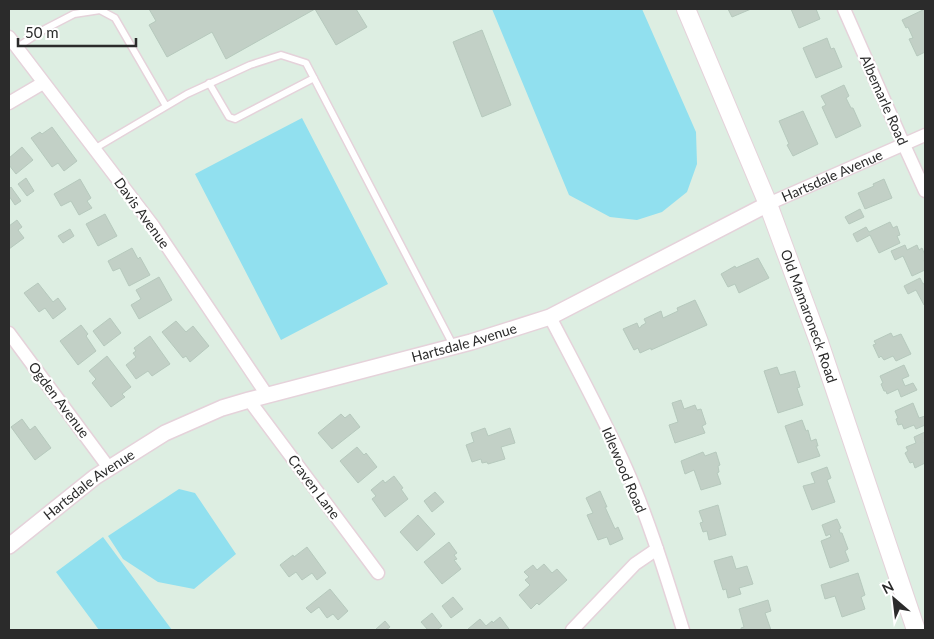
<svg xmlns="http://www.w3.org/2000/svg" width="934" height="639" font-family="Lato,sans-serif">
<style>
.pitch{fill:#91e0ef}
.building{fill:#c2d0c6;stroke:#b6c9bd}
.lines{fill:none;stroke-linecap:round;stroke-linejoin:round}
.service-casing{stroke:#e5d2da;stroke-width:9}
.minor-casing{stroke:#e5d2da;stroke-width:15}
.tertiary-casing{stroke:#e5d2da;stroke-width:18}
.secondary-casing{stroke:#e5d2da;stroke-width:20}
.service{stroke:#fff;stroke-width:6}
.minor{stroke:#fff;stroke-width:12}
.tertiary{stroke:#fff;stroke-width:15}
.secondary{stroke:#fff;stroke-width:18}
.labels{text-anchor:middle;stroke-width:4.5;stroke-linejoin:round;paint-order:stroke}
.street-label{font-size:14px;fill:#2b2b2b;stroke:#fff}
</style>
<rect width="100%" height="100%" fill="#ddeee2"/>
<!-- pitch -->
<path class="pitch" d="M492,9H642L696,132L697,164L687,192L662,212L637,220L610,217L569,195Z
M302,118L388,284L281,340L195,174Z
M179,489L195,493L236,554L194,589L158,582L123,559L108,536Z
M103,537L172,630H99L56,572Z"/>
<!-- building -->
<path class="building" d="M149,9H315L226,59L212,32L167,57L149,25L156,21Z
M315,9H356L367,27L336,45Z
M728,9H751L732,17Z
M791,9H816L820,19L799,28Z
M925,9V52L917,56L909,39L913,38L908,27L906,28L902,20Z
M482,30L511,105L482,117L453,42Z
M827,38L831,49L834,48L842,67L816,78L803,48Z
M844,85L849,96L846,98L851,108H853L861,126L836,138L822,107L826,105L821,96Z
M803,111L818,144L793,156L787,145L789,144L779,121Z
M52,127L77,161L64,171L58,163L52,167L31,138L40,132L42,134Z
M22,147L33,160L16,174L9,165V158Z
M26,178L34,191L27,196L18,184Z
M80,179L91,198L87,201L92,208L79,215L71,201L61,206L54,194Z
M884,179L892,198L865,209L858,193L874,186L873,184Z
M11,187L21,201L15,205L9,196V189Z
M860,209L864,217L849,224L845,217Z
M105,214L117,236L98,246L86,224Z
M17,220L22,227L18,230L24,238L9,249V226Z
M890,222L893,228L897,226L900,235L897,236L900,243L879,253L870,235L857,242L853,234L866,227L869,232Z
M70,229L74,236L63,243L58,236Z
M905,245L907,250L917,245L919,250L922,248L925,255V260H924L925,264V270L912,276L903,256L895,260L891,251Z
M132,248L138,259L140,257L150,275L129,286L120,268L113,271L108,261Z
M758,258L769,278L739,293L735,284L728,287L721,274L735,266L736,268Z
M159,277L172,300L139,319L131,305L141,299L136,290Z
M920,278L923,284L925,283V304L924,305L916,290L908,294L904,286Z
M38,283L53,302L58,298L66,309L53,319L45,308L39,312L24,293Z
M695,300L707,325L651,350V348L640,353L638,348L634,350L623,329L637,323L639,328L641,327V326L646,323L644,319L661,311L663,318L678,311L677,308Z
M110,318L121,333L104,346L93,331Z
M176,321L186,332L193,326L209,346L190,362L186,356L183,358L162,332Z
M81,325L88,334L86,336L96,351L78,365L60,341Z
M891,333L893,337L901,334L911,354L896,361L893,356L884,360L881,356L879,358L873,345L876,344L874,341Z
M150,336L170,364L152,376L148,371L136,379L126,365L136,357L133,353L136,351L134,348Z
M107,356L131,387L122,394L125,397L111,407L92,383L96,379L89,371Z
M904,365L909,376L902,379L905,386L913,383L917,390L901,397L898,389L887,394L886,391H884L881,384L883,383L880,376Z
M777,367L780,375L795,371L800,387L797,388L803,405L778,413L764,371Z
M681,400L684,409L695,405L697,410L701,409L706,424L702,426L705,433L675,443L669,425L678,422L672,403Z
M913,403L919,418L925,416V425L916,429L914,425L904,429L902,424L898,425L896,419L898,418L895,411Z
M341,414L345,418L350,414L360,427L332,449L318,433Z
M22,419L30,430L35,426L51,448L35,460L11,427Z
M802,420L806,431L808,430L811,441L816,439L818,446H816L820,456L798,463L785,426Z
M485,428L488,436L510,428L515,443L501,447L505,459L488,464L487,462L482,463L481,459L472,462L466,445L474,442L471,433Z
M925,432V441L924,442L925,444V463L915,468L913,462L910,463L905,453L908,451L906,447L916,443L914,437Z
M357,447L364,455L366,453L377,467L358,483L340,461Z
M703,452L705,456L716,452L720,465L718,466L719,472L717,473L721,484L701,490L694,470L685,474L681,461Z
M827,467L831,478L827,480L835,502L812,510L803,486L815,483L811,473Z
M394,476L403,488L401,489L408,499L385,517L372,499L376,496L371,490L383,480L385,483Z
M600,491L607,507H605L615,529L618,527L623,539L610,545L607,537L598,540L587,515L593,513L586,498Z
M435,492L444,502L432,512L424,501Z
M718,505L726,535L709,540L707,531L703,532L700,523L703,522L699,511Z
M418,515L435,534L417,551L400,532Z
M837,519L841,528L839,529L840,533H842L848,549L845,551L849,561L830,568L821,541L831,537L830,534L826,536L822,525Z
M449,542L457,553L454,555L457,559L454,560L461,569L442,584L424,562Z
M307,547L326,573L317,580L312,573L302,580L296,572L289,577L280,565L293,555L294,557Z
M732,556L736,569L747,566L753,584L739,588L741,594L728,598L726,589L723,590L714,561Z
M544,564L552,573L557,569L567,580L539,605L537,603L531,609L519,595L530,585L525,580L529,577L524,572L533,565L537,570Z
M858,573L865,595L861,597L865,609L842,617L835,596L825,599L821,585Z
M330,589L348,611L338,620L333,614L327,618L319,607L311,613L306,608Z
M453,597L463,609L451,618L442,606Z
M768,600L771,611L765,613L771,630H741V628L744,627L739,609Z
M432,613L442,626L437,630H428L421,622Z
M500,617L509,629L507,630H470L468,629L480,619L486,626L492,621L493,623Z
M385,621L390,627L386,630H375Z"/>
<g class="lines">
<defs>
<path id="service" d="M16,48L45,29L74,14L100,10L115,18L166,106
M209,83L229,117L235,119L314,78
M94,149L187,94L250,65L281,55L306,63L453,345"/>
<g id="minor">
<path d="M844,9L904,145L925,191"/>
<path d="M9,37L154,227L267,395"/>
<path d="M9,103L43,83"/>
<path id="s1" d="M768,204L925,135"/>
<path d="M550,317C576,367 603,416 626,468C649,520 666,576 683,630"/>
<path d="M9,333L109,468"/>
<path d="M249,400L378,573"/>
<path d="M572,630L635,564L657,549"/>
</g>
<g id="tertiary">
<path id="s2" d="M9,546L95,477L165,433L222,408L249,400L471,342L550,317L768,204"/>
</g>
<g id="secondary">
<path id="s3" d="M686,9L768,204L819,342L916,630"/>
</g>
</defs>
<!-- service casing -->
<use href="#service" class="service-casing"/>
<!-- minor casing -->
<use href="#minor" class="minor-casing"/>
<!-- tertiary casing -->
<use href="#tertiary" class="tertiary-casing"/>
<!-- secondary casing -->
<use href="#secondary" class="secondary-casing"/>
<!-- service -->
<use href="#service" class="service"/>
<!-- minor -->
<use href="#minor" class="minor"/>
<!-- tertiary -->
<use href="#tertiary" class="tertiary"/>
<!-- secondary -->
<use href="#secondary" class="secondary"/>
</g>
<g class="labels">
<!-- street labels -->
<g class="street-label">
<text transform="translate(884 100) rotate(66)" y="5">Albemarle Road</text>
<text dy="5" stroke="none"><textPath href="#s1" startOffset="70">Hartsdale Avenue</textPath></text>
<text transform="translate(142 213) rotate(54)" y="5">Davis Avenue</text>
<text dy="5" stroke="none"><textPath href="#s3" startOffset="331">Old Mamaroneck Road</textPath></text>
<text dy="5" stroke="none"><textPath href="#s2" startOffset="506">Hartsdale Avenue</textPath></text>
<text transform="translate(59 400) rotate(53)" y="5">Ogden Avenue</text>
<text transform="translate(624 470) rotate(67)" y="5">Idlewood Road</text>
<text dy="5" stroke="none"><textPath href="#s2" startOffset="101">Hartsdale Avenue</textPath></text>
<text transform="translate(314 487) rotate(53)" y="5">Craven Lane</text>
</g>
</g>
<!-- border -->
<rect width="934" height="639" fill="none" stroke="#2b2b2b" stroke-width="20"/>
<!-- north arrow -->
<g transform="translate(894 599) rotate(332)" stroke="#ffffff" stroke-width="4" paint-order="stroke">
<path d="M0-4L9 19L0 12L-9 19Z" fill="#2b2b2b"/>
<text y="-8" font-size="14" font-weight="bold" text-anchor="middle" fill="#2b2b2b">N</text>
</g>
<!-- scale -->
<path d="M18 38v8h118v-8" fill="none" stroke="#2b2b2b" stroke-width="2.5"/>
<text x="25" y="38" font-size="15" fill="#2b2b2b" stroke="#ffffff" stroke-width="4" paint-order="stroke">50 m</text>
</svg>
